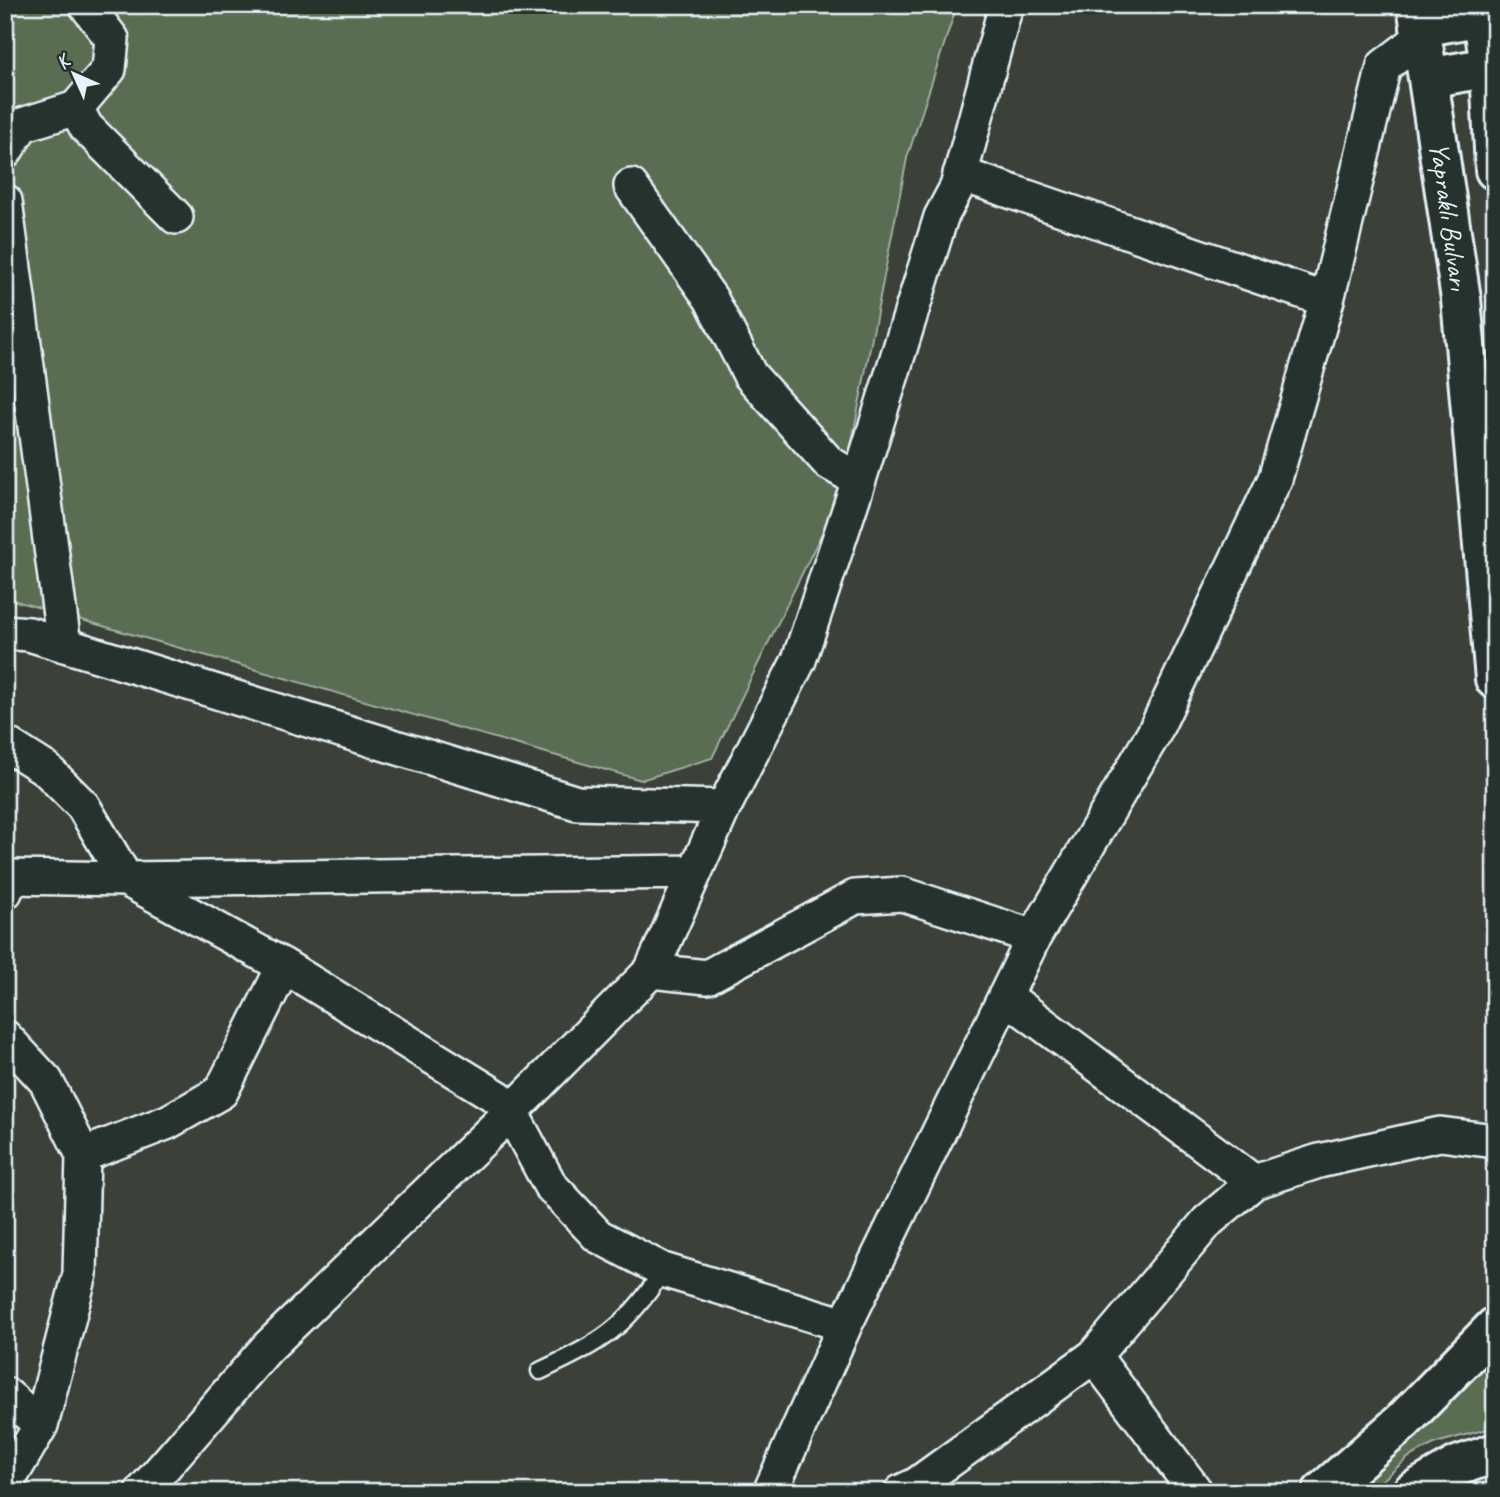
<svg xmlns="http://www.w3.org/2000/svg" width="1500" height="1497" font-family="Caveat,sans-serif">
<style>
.green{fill:#586d51;stroke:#a0afa4;stroke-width:2}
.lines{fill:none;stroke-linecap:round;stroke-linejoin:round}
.service-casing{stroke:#e8f1f8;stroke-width:21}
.minor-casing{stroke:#e8f1f8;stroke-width:38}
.secondary-casing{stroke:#e8f1f8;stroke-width:44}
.service{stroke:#26332d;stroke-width:16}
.minor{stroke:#26332d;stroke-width:33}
.secondary{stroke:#26332d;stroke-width:38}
.labels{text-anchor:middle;stroke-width:5;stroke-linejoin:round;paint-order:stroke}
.street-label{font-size:28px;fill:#e8f1f8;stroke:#26332d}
</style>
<rect width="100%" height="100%" fill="#3b4039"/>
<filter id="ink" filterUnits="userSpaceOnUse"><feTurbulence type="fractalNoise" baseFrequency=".0143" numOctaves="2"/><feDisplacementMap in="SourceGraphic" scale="14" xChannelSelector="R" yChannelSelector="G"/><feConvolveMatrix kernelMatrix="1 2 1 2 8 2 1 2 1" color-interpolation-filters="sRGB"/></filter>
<g filter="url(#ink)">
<!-- green -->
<path class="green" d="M5,5H957L907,158L842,492L712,758L641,780L5,598Z
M1495,1353V1427L1436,1443L1409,1457L1369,1492H1349Z"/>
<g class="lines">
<defs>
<path id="service" d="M540,1371C600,1343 627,1328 663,1270"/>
<path id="minor" d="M76,108L86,127L176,217
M5,152L22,125L76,108L109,69L112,39L86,5
M960,174L1327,300
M631,186L711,299L750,375L829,463L859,480
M5,201L64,645
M5,632L29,634L577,803L724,807
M5,743L46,769L83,806L126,879L284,966L499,1098L511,1112L550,1185L598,1236L663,1270L845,1325
M5,892L11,877L126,879L695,872
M651,971L707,977L855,897L902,894L1034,937
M1005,996L1254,1182
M5,1037L46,1081L83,1155L80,1274L41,1425L5,1486
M83,1155L168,1122L221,1092L284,966
M1094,1356L1196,1492
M5,1394L41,1425
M142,1492L267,1348L511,1112L651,971L724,807L799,660L859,480L941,217L957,187L1006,5
M770,1492L845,1325L1034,937L1153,735L1275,479L1327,300L1384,66L1421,38
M901,1492L916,1485L1094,1356L1208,1221L1254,1182L1319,1161L1440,1134L1495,1141"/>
<path id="secondary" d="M1417,5L1461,299L1495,679
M1481,5L1490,67L1495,170
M1420,27L1483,16
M1428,78L1490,67
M1322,1492L1402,1422L1495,1327
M1412,1492L1457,1466L1495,1453"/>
</defs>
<!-- service casing -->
<use href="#service" class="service-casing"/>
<!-- minor casing -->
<use href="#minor" class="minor-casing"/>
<!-- secondary casing -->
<use href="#secondary" class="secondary-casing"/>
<!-- service -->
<use href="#service" class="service"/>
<!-- minor -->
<use href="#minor" class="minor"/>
<!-- secondary -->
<use href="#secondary" class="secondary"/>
</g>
</g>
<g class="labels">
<!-- street labels -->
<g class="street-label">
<text transform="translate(1450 216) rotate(82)" y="10">Yapraklı Bulvarı</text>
</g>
</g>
<!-- margin -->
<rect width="1500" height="1497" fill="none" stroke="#26332d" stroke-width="28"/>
<rect x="14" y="14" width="1472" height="1469" fill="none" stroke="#e8f1f8" stroke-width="2.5" filter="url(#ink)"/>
<!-- north arrow -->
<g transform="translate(74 74) rotate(315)" stroke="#26332d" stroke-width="5" paint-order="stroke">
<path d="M0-5L12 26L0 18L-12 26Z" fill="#e8f1f8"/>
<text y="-10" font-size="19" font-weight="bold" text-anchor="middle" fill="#e8f1f8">K</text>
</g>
</svg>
